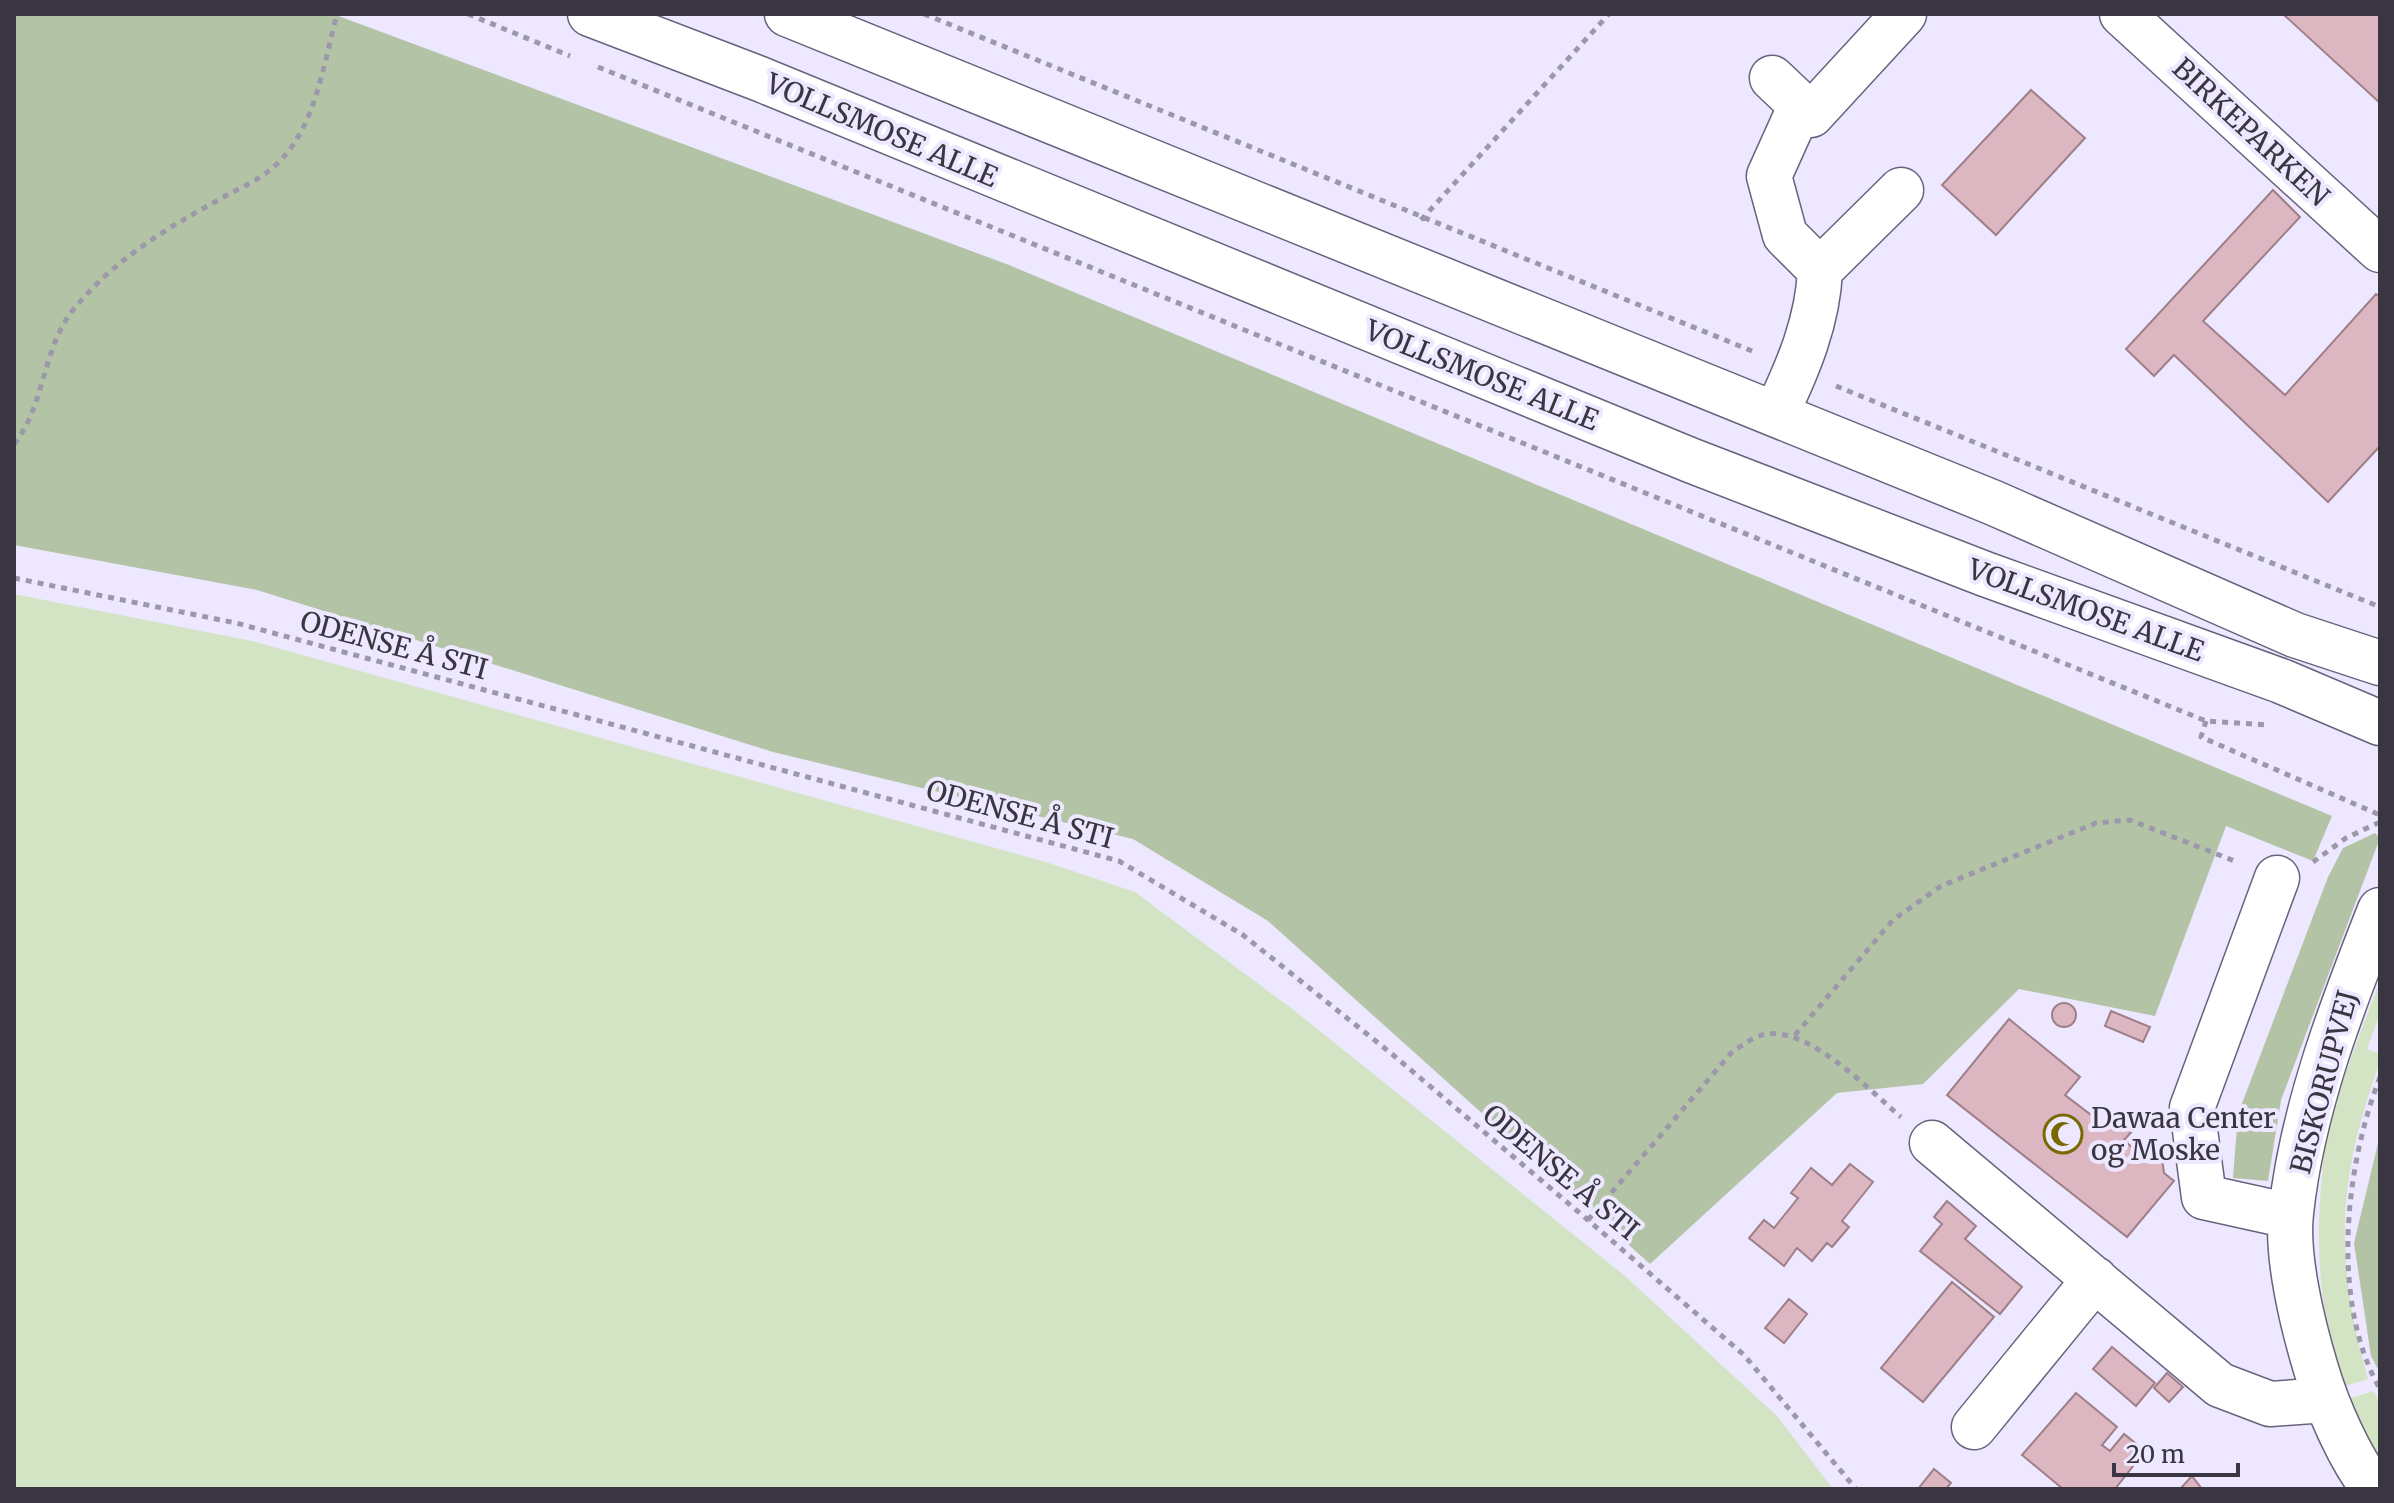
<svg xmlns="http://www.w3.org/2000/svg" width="2394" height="1503" font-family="Merriweather,serif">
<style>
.green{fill:#d3e4c5}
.forest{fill:#b3c4a6}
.building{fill:#dcb7c2;stroke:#9e7f88;stroke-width:2}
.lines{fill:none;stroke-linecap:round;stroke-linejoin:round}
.minor-casing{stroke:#69627c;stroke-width:47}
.path{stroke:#9c97aa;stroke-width:5;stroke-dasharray:6 6;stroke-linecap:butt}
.minor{stroke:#fff;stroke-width:44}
.labels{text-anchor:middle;stroke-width:8;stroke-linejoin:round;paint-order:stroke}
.street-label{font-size:28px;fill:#393641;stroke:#ede7ff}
.poi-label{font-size:28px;fill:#393641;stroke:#ede7ff;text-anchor:start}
</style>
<rect width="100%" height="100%" fill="#ede7ff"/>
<!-- green -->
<path class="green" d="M14,594L252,641L1049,863L1135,892L1295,1011L1625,1276L1777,1416L1833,1489H14Z
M2380,981V1013L2367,1049L2380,1054V1062C2337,1180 2334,1259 2368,1379L2342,1387C2322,1320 2315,1257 2321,1187C2323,1171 2322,1154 2326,1138C2339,1085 2361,1032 2380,981Z
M2373,1391L2380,1402V1461L2350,1403L2351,1398Z"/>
<!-- forest -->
<path class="forest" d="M14,14H333L1009,265L2332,816L2313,861L2226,826L2155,1016L2019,989L1923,1084L1837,1093L1650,1264L1268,921L1133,839L773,752L257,590L14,545Z
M2375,833L2380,838L2281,1100L2268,1181L2233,1178L2238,1114L2328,877L2343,848Z
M2380,1135V1373L2371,1356L2354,1243Z"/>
<!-- building -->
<path class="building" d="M2283,14H2380V103Z
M2031,90L2085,138L1996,235L1942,185Z
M2273,190L2300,217L2203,321L2285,395L2376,294L2380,297V446L2328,502L2174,355L2154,376L2126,349Z
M2052 1015a12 12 0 1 1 24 0a12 12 0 1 1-24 0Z
M2111,1011L2150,1027L2143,1042L2105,1026Z
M2009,1019L2080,1077L2065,1095L2107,1127L2117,1114L2135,1128L2124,1140L2137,1152L2161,1149L2164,1173L2174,1181L2127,1237L1947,1095Z
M1850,1164L1873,1182L1842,1221L1849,1227L1832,1247L1827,1243L1812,1261L1797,1248L1784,1266L1749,1238L1764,1220L1774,1228L1798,1198L1791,1193L1811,1168L1832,1185Z
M1947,1201L1976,1226L1965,1239L2022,1287L2000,1314L1920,1251L1942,1224L1934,1217Z
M1952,1282L1994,1317L1923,1402L1881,1368Z
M1789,1299L1807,1314L1784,1343L1765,1328Z
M2112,1347L2155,1383L2136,1406L2093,1369Z
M2167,1373L2183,1387L2169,1402L2154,1388Z
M2076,1393L2117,1427L2102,1445L2110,1451L2124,1434L2145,1451L2115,1489H2063L2022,1455Z
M1934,1469L1951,1483L1946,1489H1918Z
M2192,1476L2202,1489H2180Z"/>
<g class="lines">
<defs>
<path id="minor" d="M590,14L760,79L1690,460L1985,574L2281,681L2380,723
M787,14L1994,503L2295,635L2380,663
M2122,14L2380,250
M1772,78L1811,115L1904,14
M1820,270L1901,190
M1776,414C1798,368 1818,321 1820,270L1785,235L1769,176L1801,105
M2277,878L2192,1108L2204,1197L2290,1216
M1932,1143L2220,1385L2270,1404L2325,1400
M1974,1427L2095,1279
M2374,1489C2349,1458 2327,1406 2316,1369C2303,1326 2286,1257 2291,1213C2302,1109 2342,1006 2380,910"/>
</defs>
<!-- minor casing -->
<use href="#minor" class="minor-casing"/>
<!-- path -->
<path class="path" d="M468,14L570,56
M924,14L1757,353
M598,67L2206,721L2268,725
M1421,220L1609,14
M1836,386L2380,607
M14,444C45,406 42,349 73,310C111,263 160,232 213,203C236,189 261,181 280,161C316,124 324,62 337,14
M14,578L236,623L1119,861L1243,935L1392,1054L1588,1220L1744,1355L1856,1489
M2206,721L2201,737L2380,815
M2313,862L2346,838L2380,822
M1795,1035L1893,920L1941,886L2096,823L2130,820L2237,862
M2380,1077C2345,1167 2330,1301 2380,1389
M1588,1220L1732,1052C1740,1047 1749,1040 1759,1036C1803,1020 1869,1090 1901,1117"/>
<!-- minor -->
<use href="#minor" class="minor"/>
</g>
<!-- icons -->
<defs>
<symbol id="mosque-ring" viewBox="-11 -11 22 22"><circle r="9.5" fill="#ede7ff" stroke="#786a02" stroke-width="1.5"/><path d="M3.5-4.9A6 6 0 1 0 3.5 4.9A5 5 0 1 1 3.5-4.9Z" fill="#786a02"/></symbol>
</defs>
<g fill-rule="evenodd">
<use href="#mosque-ring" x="2041" y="1112" width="44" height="44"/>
</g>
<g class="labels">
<!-- street labels -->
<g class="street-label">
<text transform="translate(882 130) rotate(23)" y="10">VOLLSMOSE ALLE</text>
<text transform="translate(2251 132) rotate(43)" y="10">BIRKEPARKEN</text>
<text transform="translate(1482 375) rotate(22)" y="10">VOLLSMOSE ALLE</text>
<text transform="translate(2086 610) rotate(20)" y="10">VOLLSMOSE ALLE</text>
<text transform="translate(394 645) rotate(15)" y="10">ODENSE Å STI</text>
<text transform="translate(1020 814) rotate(15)" y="10">ODENSE Å STI</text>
<text transform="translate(2324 1082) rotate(-75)" y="10">BISKORUPVEJ</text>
<text transform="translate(1561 1172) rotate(40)" y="10">ODENSE Å STI</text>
</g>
<!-- poi labels -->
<g class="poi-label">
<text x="2091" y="1128">Dawaa Center<tspan x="2091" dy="32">og Moske</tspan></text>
</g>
</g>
<!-- border -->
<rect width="2394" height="1503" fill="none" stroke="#393641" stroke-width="32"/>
<!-- scale -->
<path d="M2114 1463v12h124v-12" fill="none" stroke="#393641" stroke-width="4"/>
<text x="2126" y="1463" font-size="24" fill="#393641" stroke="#ede7ff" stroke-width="6" paint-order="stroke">20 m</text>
</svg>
